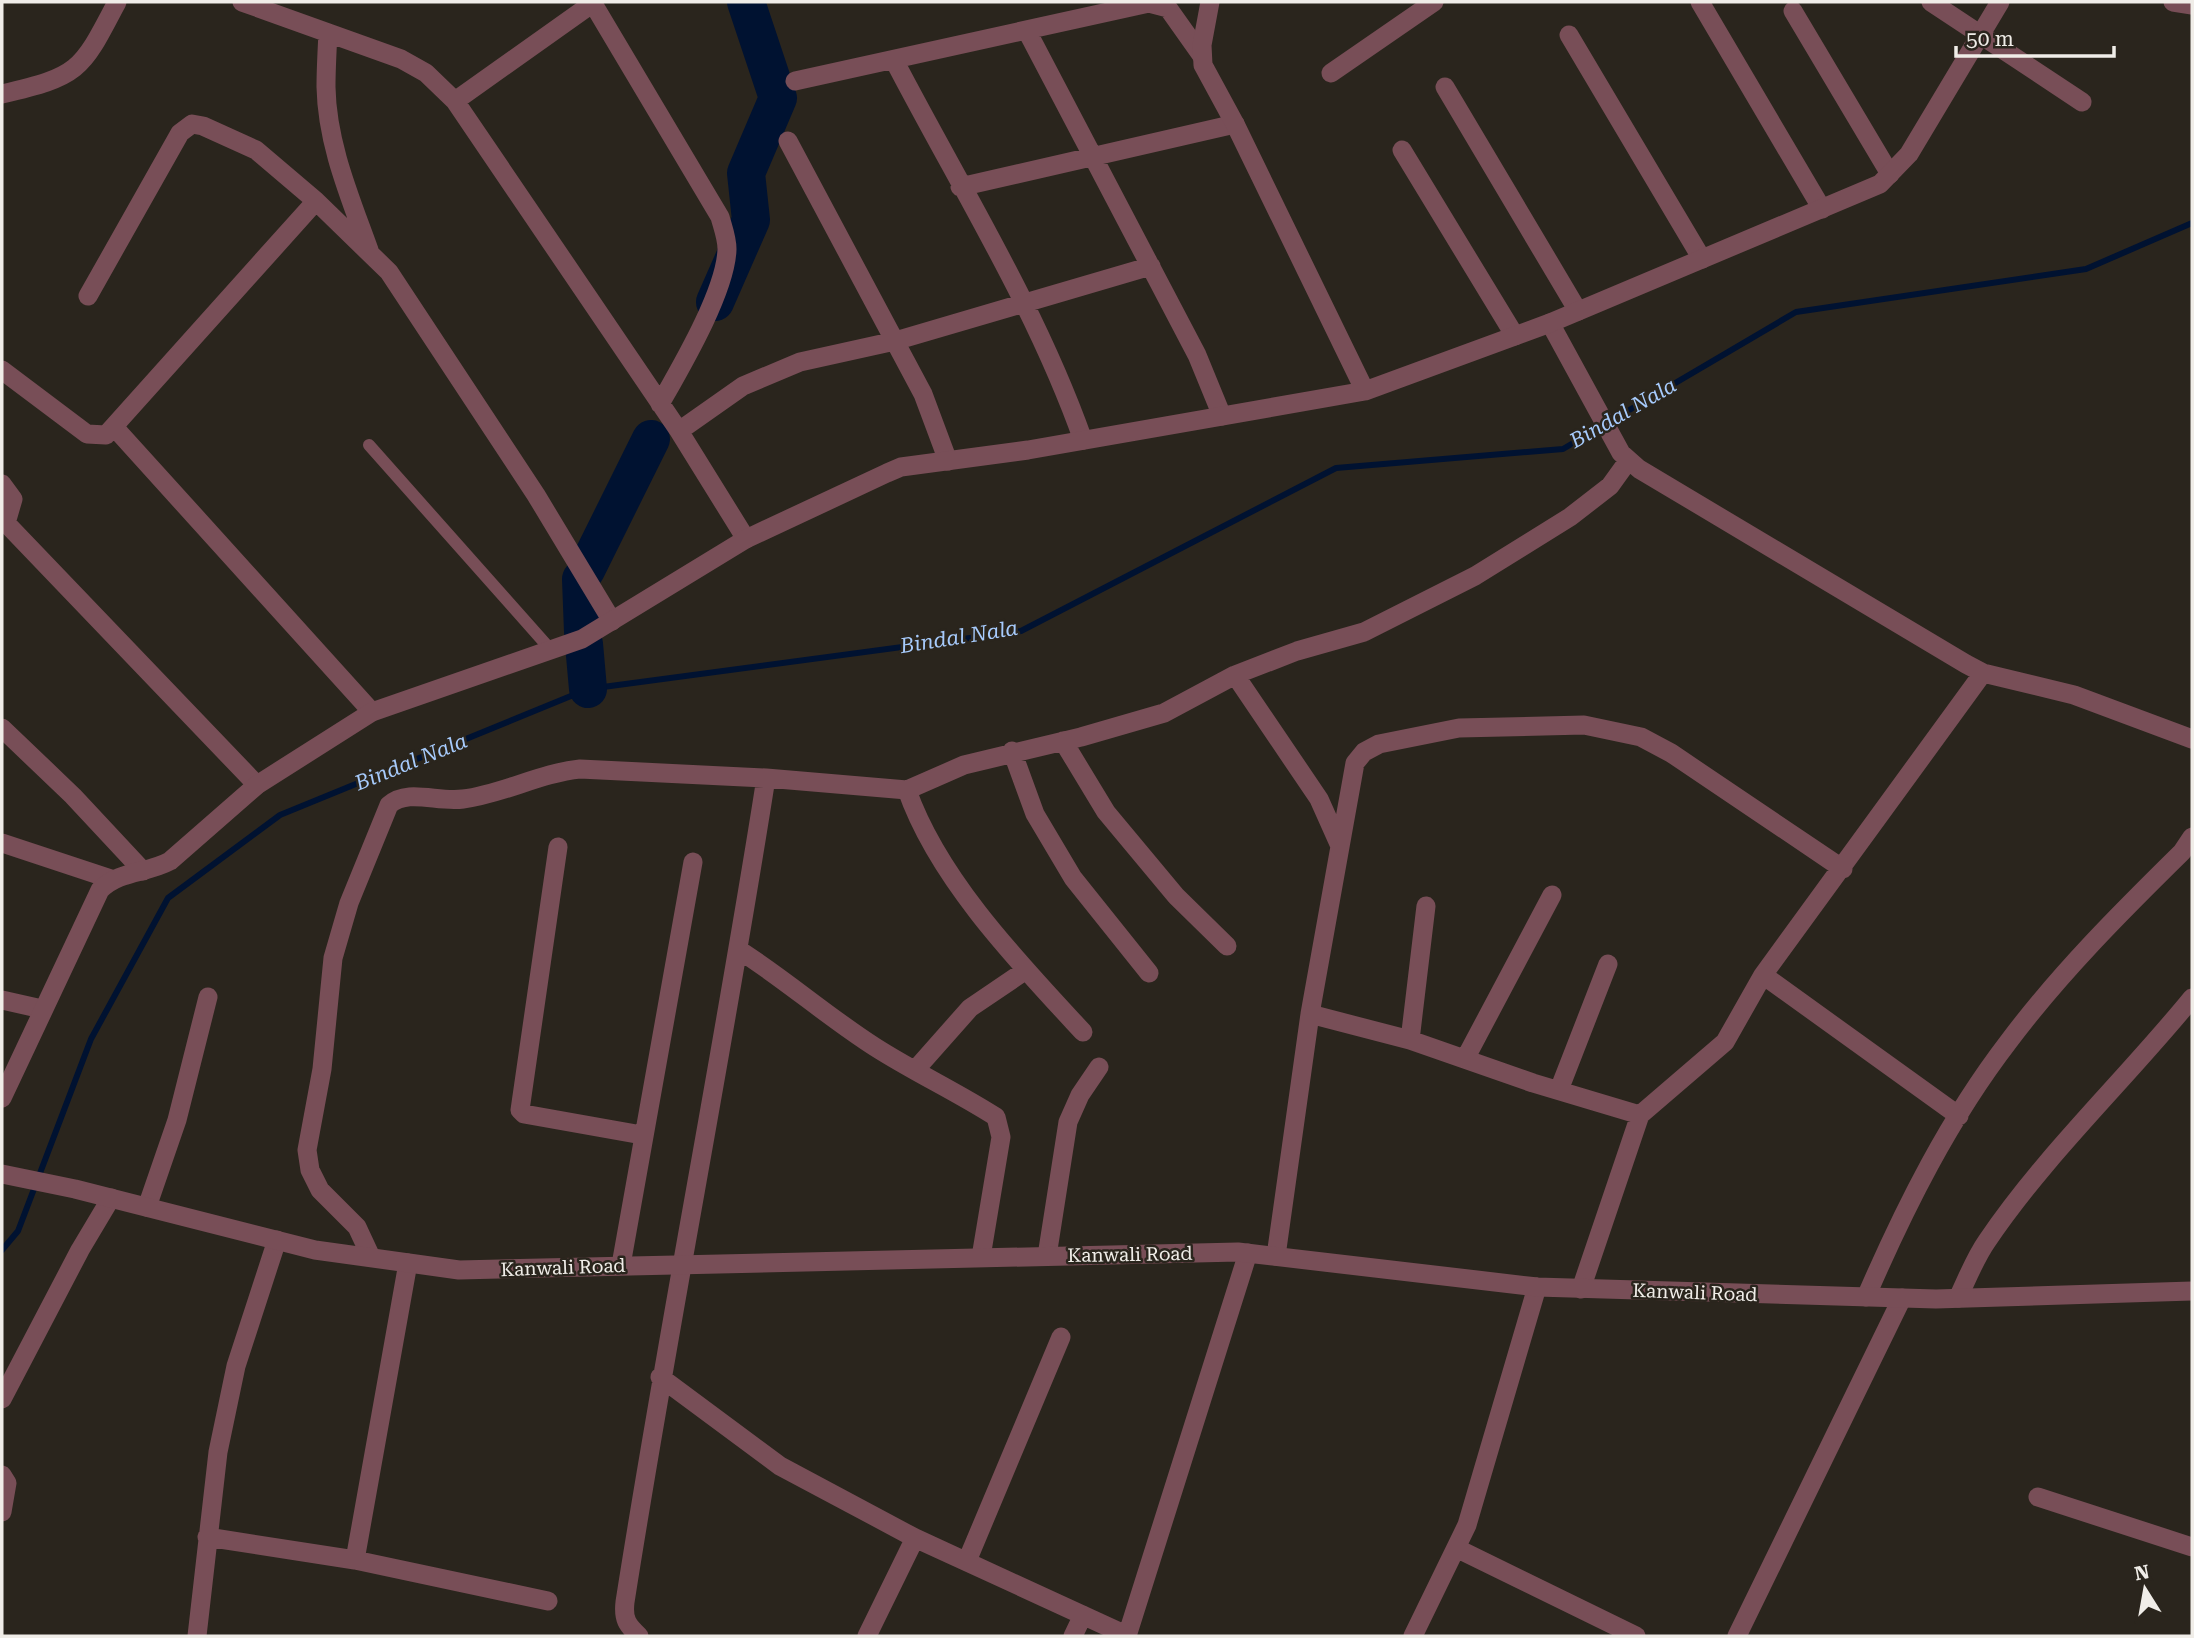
<svg xmlns="http://www.w3.org/2000/svg" width="2194" height="1638" font-family="'Roboto Serif',serif">
<style>
.lines{fill:none;stroke-linecap:round;stroke-linejoin:round}
.stream{stroke:#001231;stroke-width:6}
.river{stroke:#001231;stroke-width:38}
.service{stroke:#784e57;stroke-width:12}
.minor{stroke:#784e57;stroke-width:19}
.tertiary{stroke:#784e57;stroke-width:19}
.labels{text-anchor:middle;stroke-width:5;stroke-linejoin:round;paint-order:stroke}
.street-label{font-size:19px;fill:#f0ede8;stroke:#2a251d}
.water-label{font-size:21px;font-style:italic;fill:#a7cbfc;stroke:#2a251d}
</style>
<rect width="100%" height="100%" fill="#2a251d"/>
<g class="lines">
<!-- stream -->
<path class="stream" d="M2,1250L18,1231L91,1039L168,898L280,815L588,689L1021,631L1336,468L1563,449L1796,312L2086,269L2192,223"/>
<!-- river -->
<path class="river" d="M715,302L751,220L746,173L778,98L746,2
M586,570L651,439
M581,579L583,632
M584,644L588,689"/>
<!-- service -->
<path class="service" d="M369,445L551,650"/>
<!-- minor -->
<path class="minor" d="M242,2L401,59L426,73L455,101L679,431L746,539
M592,2L720,217C723,228 727,238 727,249C726,291 681,367 660,404
M1700,2L1822,209
M1931,2L2082,102
M2173,2L2192,5
M1793,11L1890,174
M1027,31L1197,355L1222,416
M328,33C327,51 326,69 326,87C327,144 350,197 369,250
M1569,35L1702,259
M894,60C959,185 1036,307 1083,440
M1331,73L1434,2
M795,81L1149,3L1168,8L1202,56
M1445,87L1578,311
M2,94C80,76 81,71 117,2
M455,101L593,3
M788,141L923,394L948,461
M1402,150L1515,336
M960,187L1235,124
M88,296L180,133L192,124L203,126L256,150L316,201L389,272L536,495L612,621
M1550,323L1621,453L1639,469L1966,664L1983,673L2074,695L2192,739
M2,370L87,434L106,435L316,201
M115,428L372,712
M679,431L743,386L800,362L895,341L1151,266
M2,484L13,499L6,523L257,785
M1235,675L1319,799L1340,846
M2,728L73,796L143,871
M1063,741L1106,812L1176,896L1227,946
M1012,751L1035,814L1073,878L1149,973
M907,790C938,879 1019,963 1083,1032
M2,843L111,879
M558,847L520,1110L524,1114L642,1135
M739,950C786,980 828,1017 875,1047C914,1072 957,1092 996,1117L1001,1137L981,1257
M1763,975L1959,1116
M2,1000L42,1009
M1310,1014L1410,1040L1533,1083L1640,1115
M1410,1040L1426,906
M1465,1059L1552,895
M916,1069L970,1008L1026,970
M1559,1090L1608,964
M147,1207L177,1120L208,997
M1047,1256L1068,1122L1080,1095L1099,1067
M1276,1256L1310,1014L1355,763L1364,752L1379,744L1459,728L1584,725L1641,737L1671,753L1843,869
M371,1257L357,1227L320,1190L310,1170L307,1150L322,1069L333,958L349,903L389,805C408,788 438,803 463,799C503,794 540,773 580,769L766,778
M621,1265L693,862
M1581,1289L1640,1115L1725,1042L1763,975L1983,673
M1866,1297C1905,1207 1949,1119 2009,1041C2060,973 2121,912 2182,852L2192,837
M1958,1298C1967,1279 1975,1258 1987,1241C2045,1155 2126,1079 2192,998
M660,1377L780,1466L915,1538L1128,1636
M2,1399L80,1250L111,1198
M2,1475L7,1483L2,1512
M2038,1497L2192,1547
M207,1537L355,1560L548,1601
M1456,1548L1636,1636
M355,1560L408,1263
M967,1561L1061,1337
M197,1636L218,1452L236,1366L277,1240
M639,1636C627,1625 623,1619 625,1602C668,1327 723,1053 766,778L907,790L964,765L1081,737L1164,713L1235,675L1297,651L1364,632L1475,576L1570,517L1610,486L1628,461
M867,1636L915,1538
M1073,1636L1083,1615
M1127,1636L1248,1253
M1413,1636L1467,1525L1537,1287
M1737,1636L1902,1298"/>
<!-- tertiary -->
<path class="tertiary" d="M1210,2L1202,45L1203,65L1235,124L1365,391
M2,1098L100,890C120,870 146,874 170,861L257,785L372,712L582,639L746,539L887,473L901,467L1028,450L1365,391L1550,323L1880,184L1909,154L2000,2
M2,1174L75,1189L315,1250L459,1270L1238,1252L1537,1287L1936,1299L2192,1291"/>
</g>
<g class="labels">
<!-- street labels -->
<g class="street-label">
<text transform="translate(1130 1254) rotate(-1)" y="7">Kanwali Road</text>
<text transform="translate(563 1267) rotate(-2)" y="7">Kanwali Road</text>
<text transform="translate(1695 1292) rotate(2)" y="7">Kanwali Road</text>
</g>
<!-- water labels -->
<g class="water-label">
<text transform="translate(1623 413) rotate(-30)" y="7">Bindal Nala</text>
<text transform="translate(959 637) rotate(-9)" y="7">Bindal Nala</text>
<text transform="translate(411 762) rotate(-22)" y="7">Bindal Nala</text>
</g>
</g>
<!-- border -->
<rect width="2194" height="1638" fill="none" stroke="#f0ede8" stroke-width="7"/>
<!-- north arrow -->
<g transform="translate(2145 1589) rotate(349)" stroke="#2a251d" stroke-width="5" paint-order="stroke">
<path d="M0-5L12 26L0 18L-12 26Z" fill="#f0ede8"/>
<text y="-10" font-size="19" font-weight="bold" text-anchor="middle" fill="#f0ede8">N</text>
</g>
<!-- scale -->
<path d="M1956 46v10h158v-10" fill="none" stroke="#f0ede8" stroke-width="3.5"/>
<text x="1966" y="46" font-size="21" fill="#f0ede8" stroke="#2a251d" stroke-width="5" paint-order="stroke">50 m</text>
</svg>
